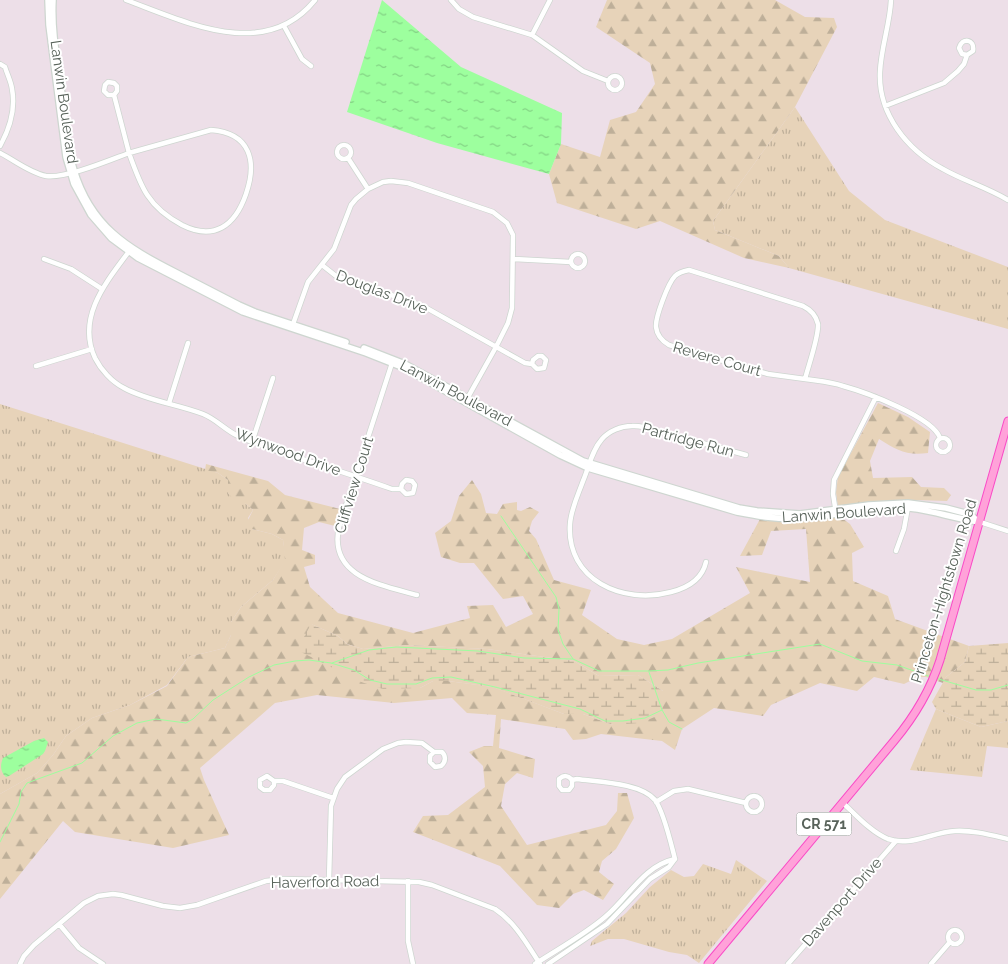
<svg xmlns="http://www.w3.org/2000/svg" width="1008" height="964" font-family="Raleway,sans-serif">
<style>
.grass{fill:url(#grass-tufts)}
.forest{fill:url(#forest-firs);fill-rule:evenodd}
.wetland{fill:url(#wetland-marsh)}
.water{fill:url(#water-ripples)}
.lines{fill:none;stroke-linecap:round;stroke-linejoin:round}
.stream{stroke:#9dff9e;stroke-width:1}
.minor-casing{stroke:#ced6d0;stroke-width:6}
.tertiary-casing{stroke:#ced6d0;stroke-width:8}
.primary-casing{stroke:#fa4bc7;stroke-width:9}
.minor{stroke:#fff;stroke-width:4.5}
.tertiary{stroke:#fff;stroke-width:5.5}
.primary{stroke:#ffa2d9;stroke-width:7}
.labels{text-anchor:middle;stroke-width:4;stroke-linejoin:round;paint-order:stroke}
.shield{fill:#fff;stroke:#8a918c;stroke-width:1}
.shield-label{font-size:14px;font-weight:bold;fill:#58625a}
.street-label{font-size:15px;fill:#58625a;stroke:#fff}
</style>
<defs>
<pattern id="grass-tufts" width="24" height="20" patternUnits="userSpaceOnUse" patternTransform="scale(1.25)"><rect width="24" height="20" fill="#e7d3b9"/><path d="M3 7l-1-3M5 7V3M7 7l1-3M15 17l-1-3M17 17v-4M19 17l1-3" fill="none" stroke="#beaf99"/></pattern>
<pattern id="forest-firs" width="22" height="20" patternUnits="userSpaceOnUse" patternTransform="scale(1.25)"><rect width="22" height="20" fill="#e7d3b9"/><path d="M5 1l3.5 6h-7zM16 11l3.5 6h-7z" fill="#beaf99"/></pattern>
<pattern id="wetland-marsh" width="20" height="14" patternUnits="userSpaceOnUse" patternTransform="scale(1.25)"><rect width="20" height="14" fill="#e7d3b9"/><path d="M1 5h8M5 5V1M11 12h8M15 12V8" fill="none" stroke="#beaf99"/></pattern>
<pattern id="water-ripples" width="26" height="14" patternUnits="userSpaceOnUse" patternTransform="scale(1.25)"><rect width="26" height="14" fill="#9dff9e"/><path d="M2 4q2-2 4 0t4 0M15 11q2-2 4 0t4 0" fill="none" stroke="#83d284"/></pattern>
</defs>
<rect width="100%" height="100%" fill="#eddfe8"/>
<!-- grass -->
<path class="grass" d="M795,107L849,191L885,220L1008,267V329L789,268L779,256L715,230L713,221Z
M0,404L218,473L228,480V493L246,504L253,510L248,518L252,529L272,534L283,540L286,560L273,580L241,607L231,622V635L225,648L188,657L167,685L130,705L92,718L66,736L53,755L37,773L0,794Z
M936,709L981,727L1008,721V748L987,746L982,777L910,770Z
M736,860L767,881L699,963L687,955L669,952L624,939H608L590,946L592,941L626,913L650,887L671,870L684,877L694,876L703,864L731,874Z"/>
<!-- forest -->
<path class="forest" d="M607,0H775L805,17L834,18L837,27L795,107L713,221L715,230L779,256L789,268L744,258L660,221L636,229L557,203L549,174L561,144L600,157L610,120L636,112L655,84L650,63L596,27Z
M878,403L908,417L930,432L928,453C906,456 897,450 879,439L870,461L873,478L912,477L921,487L944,488L951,495L947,501L915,500L878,501L838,508L836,492L838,477Z
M206,464L268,481L285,495L340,509L335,526L319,522L304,528L302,550L315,555V564L304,567L310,587L338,613L413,633L470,618L467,606L493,605L506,627L533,614L523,596L503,599L474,563H460L441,557L435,533L451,521L459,496L472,480L481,494L486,513L497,514L503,504L517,502V510L521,511L530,507L539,512L532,521L529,531L536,539L554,580L591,590L582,615L617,639L644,645L672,639L750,593L736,567L810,582L806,529L771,531L762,555L740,556L760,519L799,521L839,516L850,524L864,547L852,553L853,581L888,596L895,619L969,646L965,662L946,677L943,683L926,677H918L904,684L874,677L857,691L820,683L771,705L763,716L714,708L682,729L675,750L662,741L601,734L586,739L573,740L565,729L501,719L499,748L535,759L533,778L517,773L505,784L501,806L527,845L606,825L617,811L618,793H627L634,818L616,849L602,861L599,872L614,884L603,900L584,890L573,894L559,908L537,905L500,866L413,832L423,816L448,815L485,787L483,766L469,752L484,746H493L496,715L467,713L452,698L394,703L317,695L275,703L200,768L204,780L229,835L173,848L75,832L63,821L0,899V794L37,773L53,755L66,736L92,718L130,705L167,686L188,657L225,648L231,635V622L241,607L273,580L285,560L283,540L272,534L252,529L246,524L253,510L246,504L236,502L228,493V480L218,473L205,470ZM311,624L338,636L347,644L363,649L407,645L487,649L574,661L599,676L638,675L663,691L613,725L583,714H564L493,687L448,681H433L420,688Z"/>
<!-- wetland -->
<path class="wetland" d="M311,624L338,636L347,644L363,649L407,645L487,649L574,661L599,676L638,675L663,691L662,714L640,723L613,725L583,714H564L492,687L448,681H433L420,688L383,689L361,682L297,650Z
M1008,643V721L981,727L936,709L932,702L946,677L965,662L969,646Z"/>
<!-- water -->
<path class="water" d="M382,0L461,67L562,113L561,144L549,174L437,143L347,112Z
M44,738L48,742L45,751L43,754L9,776L6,777C0,772 0,765 3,758L34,741Z"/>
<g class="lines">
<!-- stream -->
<path class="stream" d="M501,516L556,597L559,609L558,630L563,644L573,659
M332,663L369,650L396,647L478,651L524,658L573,659L599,671H648L668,670L698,663L820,644L862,661L897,665L931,677
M649,672L662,710L669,722L682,729
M935,678L976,690H991L1008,685
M0,842L19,804L21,792L27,783L82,763L113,736L137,723L156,719L186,723L193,719L213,700L249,677L274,665L295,661L309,660L331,663L354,670L370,680L387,684H416L432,678L451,677L495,687L580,709L605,721H623L645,718L662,710"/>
<defs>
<path id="minor" d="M126,0C186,22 265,62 315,0
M451,0L459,9L473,17L532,35L583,71L608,81
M891,0C890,24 881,47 880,72C878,114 907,150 943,169C964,181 986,187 1008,200
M284,26L302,59L311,66
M532,35L550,0
M0,64L5,67C7,74 11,81 12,89C16,110 10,128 0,146
M608 83a7 7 0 1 1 14 0a7 7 0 1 1-14 0Z
M885,106L944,83L958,71L964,64L967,55L973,51C975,39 962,37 959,48L962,54L967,55
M211,130C251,133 257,162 246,194C235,226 214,241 182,225C148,207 141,187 129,153Z
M337 152a7 7 0 1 1 14 0a7 7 0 1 1-14 0Z
M0,153C14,160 30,173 46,176C65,179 110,160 129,153L114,95L117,91V86L114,83L108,82L105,85L104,91L108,95H114
M348,158L368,189
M130,250C107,281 76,317 95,358C101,370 112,382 124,388C148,401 177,404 203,414C216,419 225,430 238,436C257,445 278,451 299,458C330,468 361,478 392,489H401L406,494L413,493L415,485L412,481L406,480L402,484L401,489
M571 261a7 7 0 1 1 14 0a7 7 0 1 1-14 0Z
M44,259L71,269L102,289
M514,259L571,262
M322,265L336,276L423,306L525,363L532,364L537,369L544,368L546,360L542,356H538L533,360L532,364
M689,270L803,306C811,310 816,315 818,324C819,336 808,367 805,379L768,374L669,345C662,341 657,336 656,327C655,318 668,283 675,276C679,272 684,271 689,270Z
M292,327L308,282L334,249L351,205L356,199L368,189L383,182L391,181L408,183L493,212L507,223L513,235L512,308L508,323L496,347L467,399
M393,360L339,527C328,577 381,585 417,595
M36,366L92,349
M805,379C818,381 831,382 843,386C865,392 933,417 940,438
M169,403L188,343
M936 445a7 7 0 1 1 14 0a7 7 0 1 1-14 0Z
M252,442L273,378
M836,513L833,494L834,480L876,397
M980,522L1008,531
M896,551L904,529L908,507
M706,562C702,580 687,588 671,592C623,605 566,580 570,524C571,509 578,495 583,481C589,467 592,450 602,439C609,431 621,426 632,426C644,425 657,431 669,434C695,441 720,448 746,455
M572,780V786L569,790H562L559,786V779C564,775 568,775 572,780L577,779C599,782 641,783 655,800C664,812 671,844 675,859
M274,781V785L270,790H264L260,787V780L267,776L274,781H283L333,798
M746 804a8 8 0 1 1 16 0a8 8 0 1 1-16 0Z
M656,802L674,791L688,789L746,803
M843,803C856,815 871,832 888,839C911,847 932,832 955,831C973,830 991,835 1008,839
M329,880L331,806L337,789L345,777L383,749L398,743L406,742L422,743L434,752H442C446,756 446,762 441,766L435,767L430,762V756L434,752
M408,881V941L413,964
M59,924L79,948L103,964
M948 937a7 7 0 1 1 14 0a7 7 0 1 1-14 0Z
M20,964L24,956L34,945L84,903L98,896L113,894L121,895L163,906L180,908L197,905L266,881L283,879L419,882L432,885L495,909C515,922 527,944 540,964
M535,964C558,949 584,935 605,917C629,897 643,866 675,859
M548,964L607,924L650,879L669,867L675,859
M788,964L896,841
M931,964L950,942"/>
<path id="tertiary" d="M48,0L49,25L66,157L74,184L91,215L111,238L138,258L243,312L366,353L404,368L560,455L588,468L737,512C758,516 779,520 801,518C831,517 860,508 889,507C921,506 949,518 980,522
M53,0C51,34 59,69 63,102C66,125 67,148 74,170C91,226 126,247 175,272C196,283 218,294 239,305L255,312L346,342
M364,348L405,364L583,461L739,508L757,511L800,514L869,505L908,503L946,508L969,514L978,521"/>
<path id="primary" d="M708,964L894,741C915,716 930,691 940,660L1008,421"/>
</defs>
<!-- minor casing -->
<use href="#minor" class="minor-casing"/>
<!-- tertiary casing -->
<use href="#tertiary" class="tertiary-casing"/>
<!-- primary casing -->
<use href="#primary" class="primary-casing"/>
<!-- minor -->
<use href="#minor" class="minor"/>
<!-- tertiary -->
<use href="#tertiary" class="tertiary"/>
<!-- primary -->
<use href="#primary" class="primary"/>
</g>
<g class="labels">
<!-- shield labels -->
<rect class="shield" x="796.5" y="812.5" width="55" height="23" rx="4"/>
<g class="shield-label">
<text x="824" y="829">CR 571</text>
</g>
<!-- street labels -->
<g class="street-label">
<text transform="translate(64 102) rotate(82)" y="5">Lanwin Boulevard</text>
<text transform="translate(382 292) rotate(21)" y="5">Douglas Drive</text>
<text transform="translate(717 359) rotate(16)" y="5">Revere Court</text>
<text transform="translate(456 393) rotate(28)" y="5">Lanwin Boulevard</text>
<text transform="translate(688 440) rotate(15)" y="5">Partridge Run</text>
<text transform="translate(288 452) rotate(20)" y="5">Wynwood Drive</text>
<text transform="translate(354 485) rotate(-73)" y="5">Cliffview Court</text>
<text transform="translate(844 513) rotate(-4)" y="5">Lanwin Boulevard</text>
<text transform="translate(944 591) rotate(-73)" y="5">Princeton-Hightstown Road</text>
<text transform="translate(325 882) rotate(-1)" y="5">Haverford Road</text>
<text transform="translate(842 902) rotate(-49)" y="5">Davenport Drive</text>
</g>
</g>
</svg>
